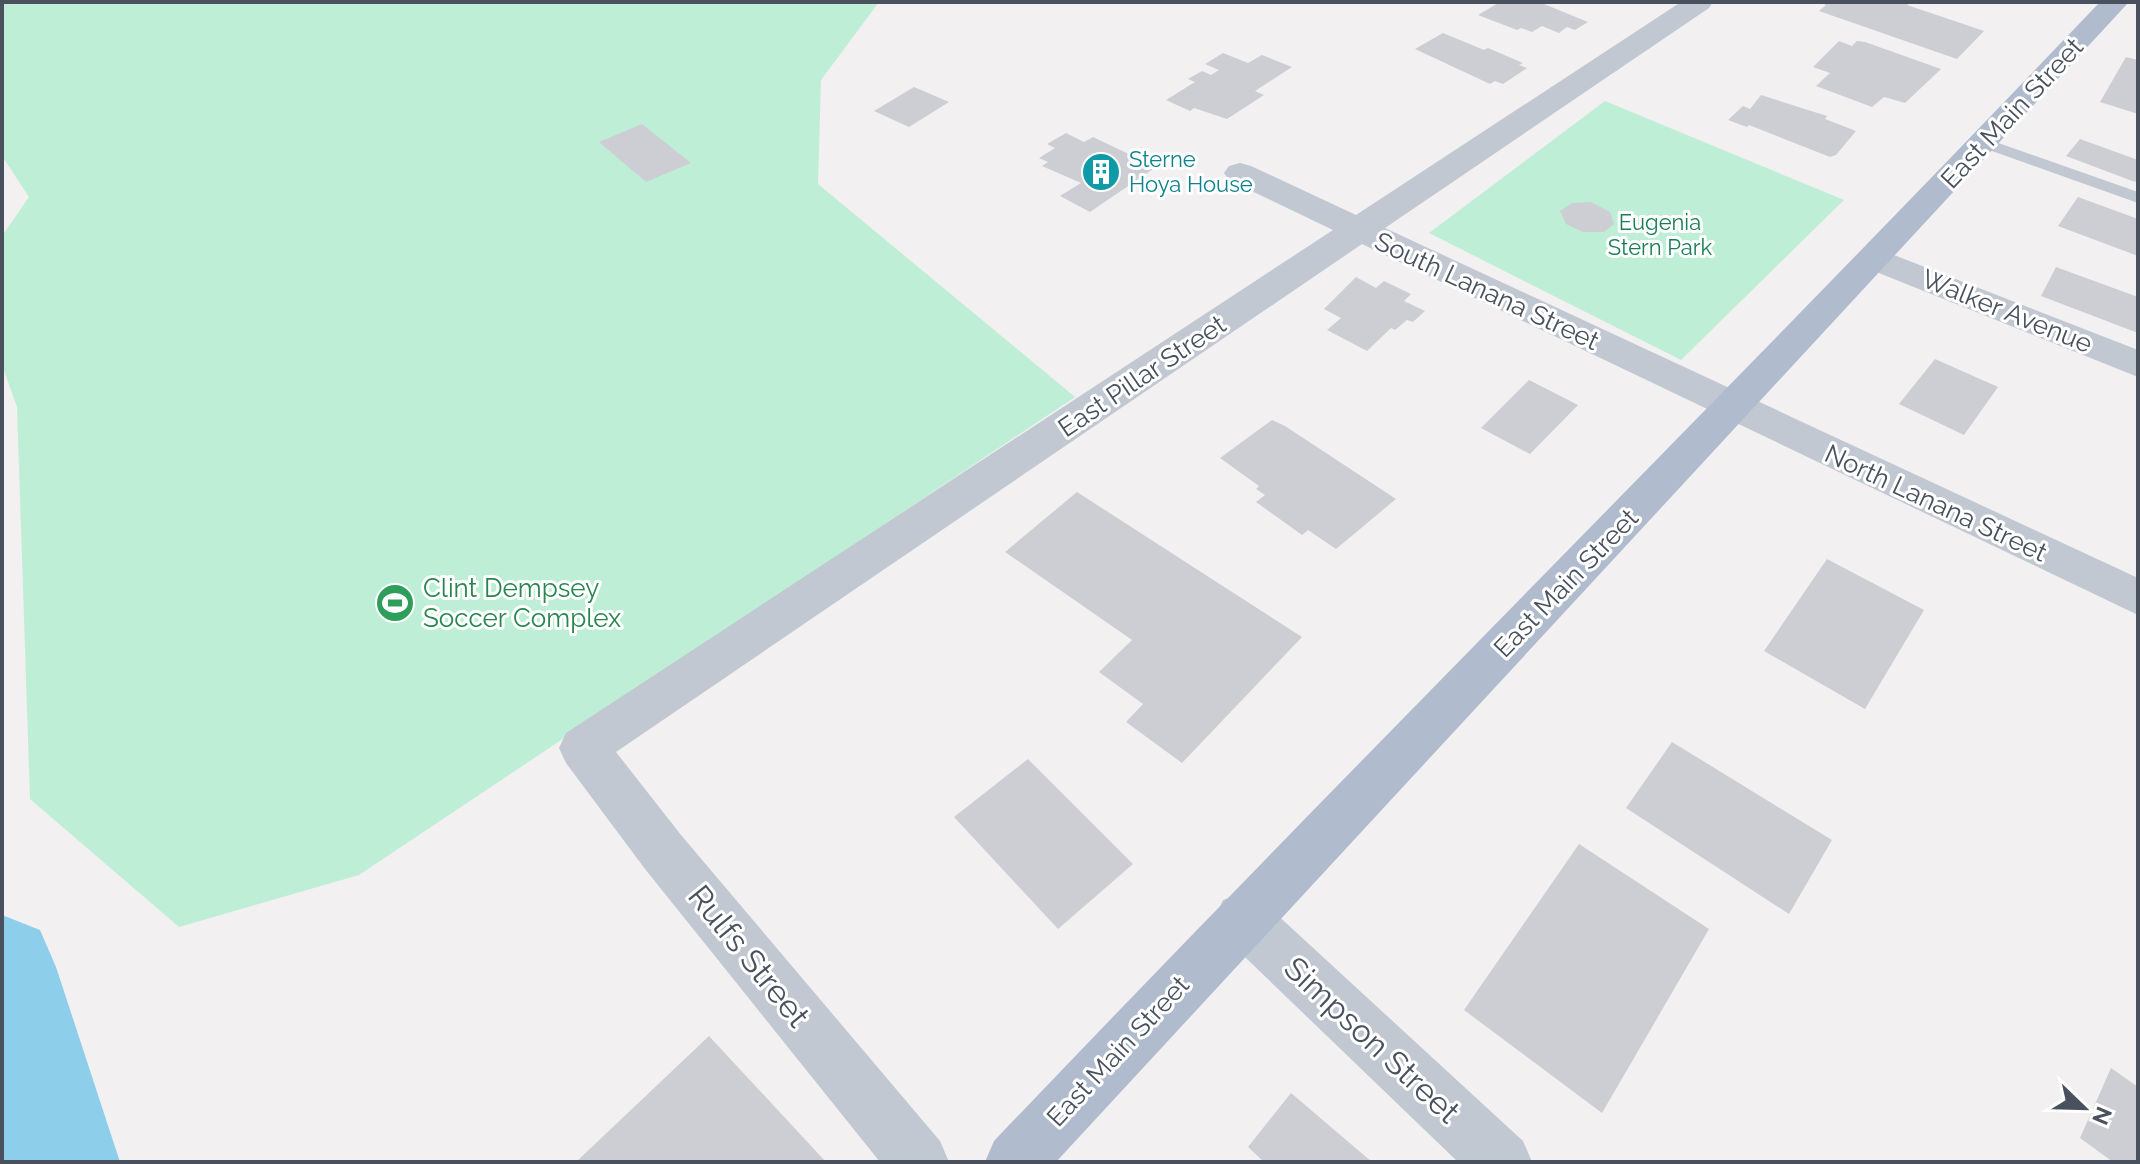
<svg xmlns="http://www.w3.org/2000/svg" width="2140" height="1164" font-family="Raleway,sans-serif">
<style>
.green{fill:#bfeed6}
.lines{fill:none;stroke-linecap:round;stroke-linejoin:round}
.river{fill:#8dceeb;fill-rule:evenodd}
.building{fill:#cdced4}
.lane{fill:#c1c8d1;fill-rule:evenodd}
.street{fill:#c1c8d1;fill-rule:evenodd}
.primary{fill:#b0bcce;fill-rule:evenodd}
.labels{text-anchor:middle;stroke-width:6;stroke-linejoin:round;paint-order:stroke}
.far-culture-label{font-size:22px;fill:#0d838f;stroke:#fff;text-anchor:start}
.far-park-label{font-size:22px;fill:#197e56;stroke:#fff}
.street-label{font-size:26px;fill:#48515d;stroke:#fff}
.leisure-label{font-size:26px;fill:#27864d;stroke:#fff;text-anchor:start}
.near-street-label{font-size:32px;fill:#48515d;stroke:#fff}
</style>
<rect width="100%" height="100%" fill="#f2f0f0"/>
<!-- green -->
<path class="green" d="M2,2H879L821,80L818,184L1075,397L359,875L179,927L30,799L17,407L2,365V236L29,197L2,156Z
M1605,101L1844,200L1681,360L1429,233Z"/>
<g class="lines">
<!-- river -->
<path class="river" d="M2,915L40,930L56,967L120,1162H2Z"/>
</g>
<!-- building -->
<path class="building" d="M1500,2H1539L1588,22L1575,30L1567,27L1559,33L1542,26L1532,32L1521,28L1517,30L1478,15Z
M1819,2H1911L1907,5L1984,31L1957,59L1819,11L1826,5Z
M1443,33L1484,50L1488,48L1523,63L1519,65L1527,68L1503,84L1495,81L1490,84L1415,49Z
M1839,41L1852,46L1857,41L1865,42L1941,69L1905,103L1884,97L1872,107L1816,86L1830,73L1813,67Z
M1223,53L1248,63L1262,55L1292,67L1255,91L1264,95L1227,119L1194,108L1190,111L1166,100L1195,82L1188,79L1202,71L1211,75L1219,70L1205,64Z
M2126,57L2138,60V114L2100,102Z
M914,87L949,102L909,127L874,111Z
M1761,95L1827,116L1825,119L1856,131L1836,155L1830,157L1749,125L1747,127L1728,120L1743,106L1750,109Z
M642,124L691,163L646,182L599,142Z
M1066,133L1084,142L1093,137L1156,167L1090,212L1060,196L1081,183L1042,166L1048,162L1039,158L1055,148L1047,144Z
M2080,139L2138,160V178L2135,182L2066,156Z
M2078,197L2138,219V256L2058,226Z
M1591,202L1610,212L1614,224L1604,232H1583L1566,224L1560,211L1572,203Z
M2056,267L2138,297V333L2041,296Z
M1356,277L1376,288L1384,281L1411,294L1404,301L1425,311L1413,322L1407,320L1395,330L1391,328L1367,351L1327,330L1341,318L1324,309Z
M1935,359L1998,387L1964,435L1899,404Z
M1529,380L1578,405L1530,454L1481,428Z
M1272,420L1285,426L1396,499L1336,549L1308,530L1302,535L1256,502L1265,495L1256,489L1259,486L1220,458Z
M1077,492L1302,637L1182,763L1126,722L1143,704L1099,672L1132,640L1005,552Z
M1827,559L1924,610L1865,709L1764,651Z
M1672,742L1832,840L1789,914L1626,808Z
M1028,759L1133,864L1058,929L954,817Z
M1579,844L1709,929L1602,1113L1464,1010Z
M709,1036L826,1162H576Z
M2111,1068L2138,1087V1162H2113L2080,1138Z
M1291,1093L1372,1162H1264L1248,1147Z"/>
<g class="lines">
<!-- lane -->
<path class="lane" d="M1984,138L2138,192V203L1978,146V140Z"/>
<!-- street -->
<path class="street" d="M1681,2H1713L1709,8L1385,228L2138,578V615L1362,244L616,752L681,835L940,1141L949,1162H880L645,869L566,763L559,748L566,733L1333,230L1229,180L1224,173L1229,166L1240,163L1251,166L1356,215Z
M1876,248L2138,350V377L1864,267L1859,259L1864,251Z
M1242,893L1261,900L1523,1141L1532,1162H1458L1223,936L1215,918L1223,900Z"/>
<!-- primary -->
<path class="primary" d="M2100,2H2129L1056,1162H985L994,1141C1359,758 1735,385 2100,2Z"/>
</g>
<!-- icons -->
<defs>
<symbol id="building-disc" viewBox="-11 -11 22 22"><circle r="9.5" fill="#0f9aa8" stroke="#fff"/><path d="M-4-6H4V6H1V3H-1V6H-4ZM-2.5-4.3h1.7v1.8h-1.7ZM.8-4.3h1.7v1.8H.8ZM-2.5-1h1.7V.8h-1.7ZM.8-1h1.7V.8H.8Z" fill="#fff"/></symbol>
<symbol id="stadium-disc" viewBox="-11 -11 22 22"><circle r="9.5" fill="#2e9e5b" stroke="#fff"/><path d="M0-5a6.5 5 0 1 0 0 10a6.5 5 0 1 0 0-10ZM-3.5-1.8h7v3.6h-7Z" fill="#fff"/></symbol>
</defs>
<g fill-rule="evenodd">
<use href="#building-disc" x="1079" y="150" width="44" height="44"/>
<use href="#stadium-disc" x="373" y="581" width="44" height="44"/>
</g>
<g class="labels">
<!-- far-culture labels -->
<g class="far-culture-label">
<text x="1129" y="167">Sterne<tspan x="1129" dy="25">Hoya House</tspan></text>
</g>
<!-- far-park labels -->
<g class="far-park-label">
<text x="1660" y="230">Eugenia<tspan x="1660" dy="25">Stern Park</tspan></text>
</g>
<!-- street labels -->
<g class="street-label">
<text transform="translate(2012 113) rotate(-47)" y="9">East Main Street</text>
<text transform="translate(1487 291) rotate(25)" y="9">South Lanana Street</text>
<text transform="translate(2007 311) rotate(22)" y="9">Walker Avenue</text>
<text transform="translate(1142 376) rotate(-34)" y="9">East Pillar Street</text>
<text transform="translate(1936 503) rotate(25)" y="9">North Lanana Street</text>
<text transform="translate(1566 583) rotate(-46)" y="9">East Main Street</text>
<text transform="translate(1118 1051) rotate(-47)" y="9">East Main Street</text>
</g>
<!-- leisure labels -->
<g class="leisure-label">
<text x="423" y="597">Clint Dempsey<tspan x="423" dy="30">Soccer Complex</tspan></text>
</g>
<!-- near-street labels -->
<g class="near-street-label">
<text transform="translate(749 956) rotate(51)" y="11">Rulfs Street</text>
<text transform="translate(1372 1040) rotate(43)" y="11">Simpson Street</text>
</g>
</g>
<!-- border -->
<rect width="2140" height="1164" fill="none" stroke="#48515d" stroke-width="8"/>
<!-- north arrow -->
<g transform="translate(2084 1108) rotate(113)" stroke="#ffffff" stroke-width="6" paint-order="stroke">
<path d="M0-6L14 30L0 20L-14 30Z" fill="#48515d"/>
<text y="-12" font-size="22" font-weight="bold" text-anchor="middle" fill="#48515d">N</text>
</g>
</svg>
